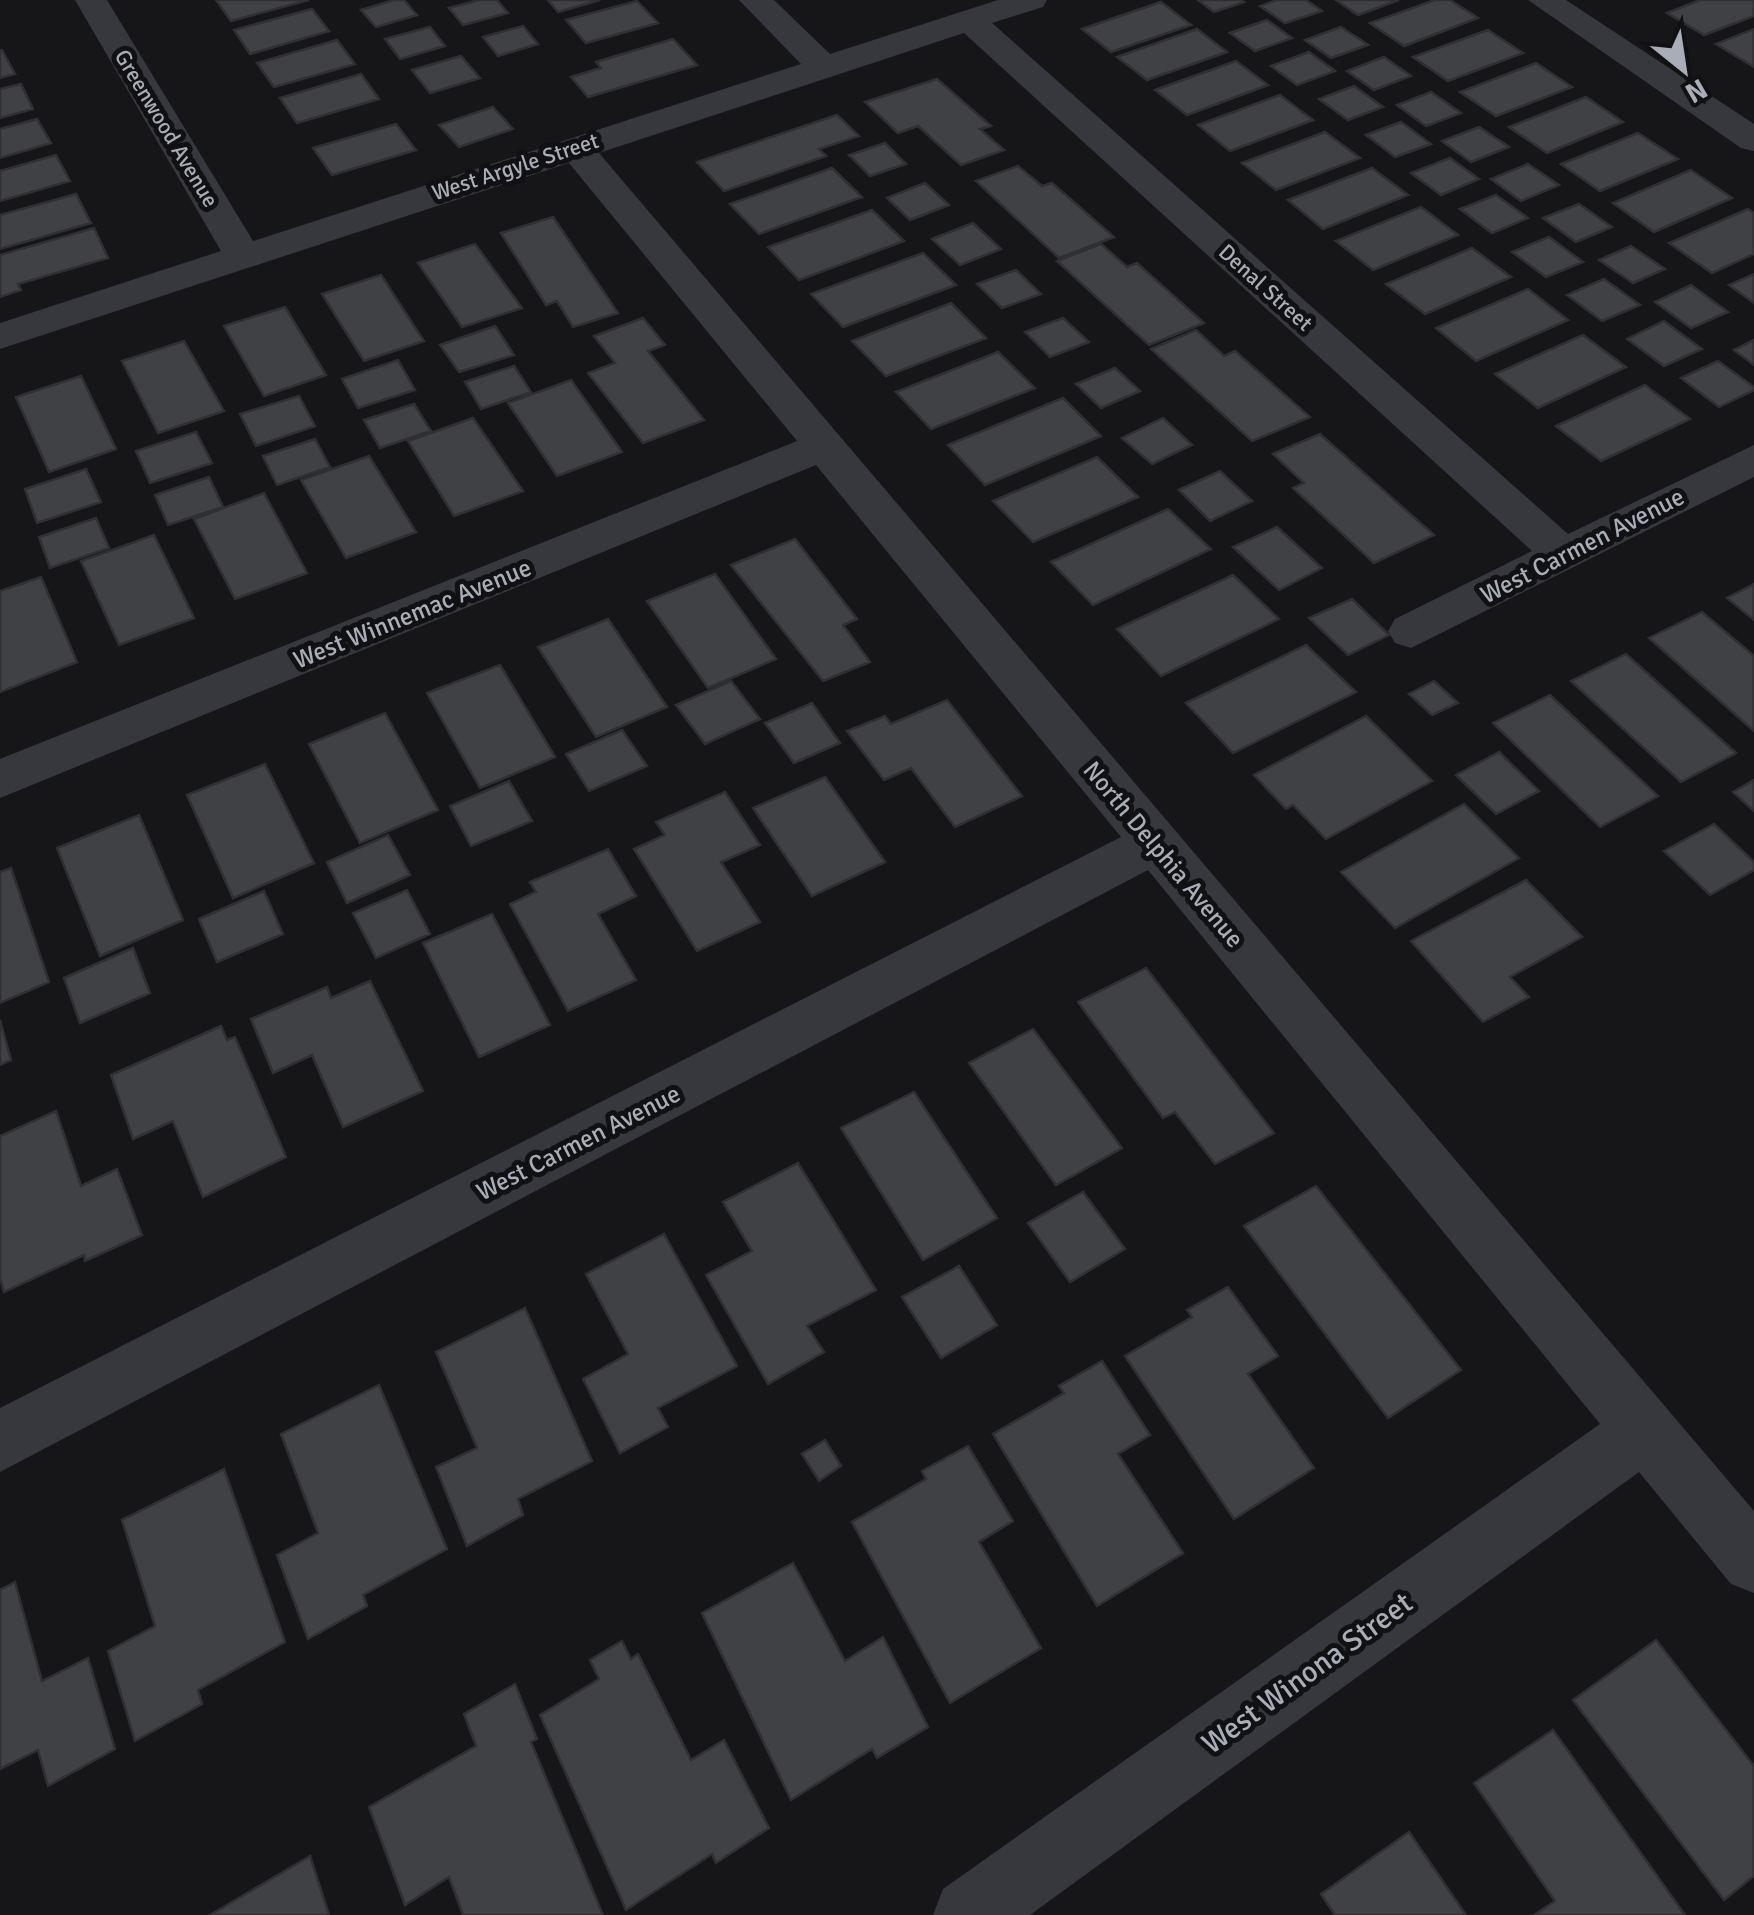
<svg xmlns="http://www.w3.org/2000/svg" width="1754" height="1915" font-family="Signika,sans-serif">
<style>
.building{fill:#404145;stroke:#303034;stroke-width:2.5}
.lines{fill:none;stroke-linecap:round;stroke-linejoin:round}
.minor{fill:#37383d;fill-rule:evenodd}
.labels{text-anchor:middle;stroke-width:10;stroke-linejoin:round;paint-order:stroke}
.far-street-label{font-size:22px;fill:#a8adb8;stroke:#111113}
.street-label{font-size:25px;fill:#a8adb8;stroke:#111113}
.near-street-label{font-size:30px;fill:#a8adb8;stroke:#111113}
</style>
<rect width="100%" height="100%" fill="#161618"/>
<!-- building -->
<path class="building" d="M216,0H309L231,21Z
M394,0H404L417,15L376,27L361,10Z
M479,0H497L508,13L463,25L449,8Z
M548,0H600L558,12Z
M1198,0H1241L1244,2L1214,12Z
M1277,0H1306L1322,11L1285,23L1260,6Z
M1336,0H1399L1358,15Z
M1435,0H1450L1478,18L1404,46L1370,23Z
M1700,0H1754V16L1704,35L1667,13Z
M637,1L658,23L586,43L566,20Z
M1161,2L1191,25L1111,52L1082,29Z
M312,9L329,31L250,54L234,30Z
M1267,20L1292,38L1255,51L1230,33Z
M523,26L538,44L498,56L483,37Z
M430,27L445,46L400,59L385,39Z
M1341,27L1368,45L1331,58L1305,40Z
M1197,29L1227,52L1147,80L1117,57Z
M1754,29V67L1716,44Z
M1488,30L1523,53L1448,81L1413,57Z
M673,39L697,65L588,97L571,77L601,68L596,62Z
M337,40L355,64L274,87L257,63Z
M0,50H2L15,74L0,78Z
M1309,52L1335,71L1297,85L1271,66Z
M461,56L480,78L430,93L412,70Z
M1384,57L1411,76L1374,90L1347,71Z
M1236,61L1268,85L1187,115L1155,90Z
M1536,63L1572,87L1496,116L1460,92Z
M361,74L379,99L297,123L280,98Z
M937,79L991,126L980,129L1004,150L961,165L918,126L898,133L865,102Z
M21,84L33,109L0,118V89Z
M1354,86L1383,107L1348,120L1319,99Z
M1431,92L1461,113L1426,126L1397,105Z
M1280,95L1313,120L1230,151L1198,125Z
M1586,97L1623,122L1547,153L1509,127Z
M493,107L513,129L459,147L439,125Z
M837,115L859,136L819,149L826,156L724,191L697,162Z
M37,119L51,143L0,158V129Z
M1401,122L1431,144L1395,157L1366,135Z
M396,124L416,150L332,175L313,148Z
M1479,127L1509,147L1471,162L1442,141Z
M1325,132L1360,158L1276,190L1242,163Z
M1638,133L1678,159L1600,191L1561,164Z
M885,143L906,164L870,176L849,155Z
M56,155L70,181L0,201V171Z
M1450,158L1479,179L1441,195L1411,173Z
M1528,164L1559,185L1521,201L1491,179Z
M1018,166L1042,186L1052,183L1114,237L1059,258L976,181Z
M832,168L862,197L759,234L730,204Z
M1372,168L1408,195L1323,229L1288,200Z
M1691,170L1732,198L1654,232L1613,203Z
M925,183L949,205L910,220L887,198Z
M76,194L91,223L0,249V215Z
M1496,195L1528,218L1492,233L1460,209Z
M1579,204L1612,227L1576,242L1543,218Z
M1421,207L1458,235L1373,270L1336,241Z
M1748,209L1754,213V254L1712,273L1669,243Z
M872,210L904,241L799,280L768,247Z
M553,217L618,313L573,327L557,301L546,305L501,233Z
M973,223L1001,249L960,265L932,239Z
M94,228L108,258L18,284L21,290L0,297V255Z
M1549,237L1583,262L1546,277L1512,252Z
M475,244L522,308L462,327L418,263Z
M1101,244L1127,267L1137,263L1204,323L1149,345L1057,261Z
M1631,246L1665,269L1633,283L1599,260Z
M1472,248L1511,277L1425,314L1386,284Z
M923,253L956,285L843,327L811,294Z
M1016,270L1041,294L1002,308L977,284Z
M1754,274V303L1729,285Z
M381,275L424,341L364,361L322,294Z
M1604,279L1640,305L1602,321L1567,295Z
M1691,285L1728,312L1691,328L1655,302Z
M1528,289L1568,320L1476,361L1436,328Z
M951,303L986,338L886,376L852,341Z
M285,307L326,375L264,396L224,326Z
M643,318L665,345L648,351L704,420L643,443L588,373L615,363L594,336Z
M1063,318L1089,342L1050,357L1025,332Z
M1664,321L1702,349L1664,366L1627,339Z
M495,326L514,355L459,372L440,345Z
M1196,330L1224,356L1235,351L1310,417L1252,441L1151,349Z
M1583,335L1626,367L1538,408L1495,374Z
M1754,340V365L1734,350Z
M184,341L224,411L158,433L122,361Z
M998,352L1035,388L931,429L896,392Z
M398,360L415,390L358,408L342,379Z
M1718,361L1754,387V390L1719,407L1681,378Z
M514,366L531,392L481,409L465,382Z
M1115,368L1140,391L1101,408L1076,384Z
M81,376L116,449L49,472L16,397Z
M571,380L622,452L557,476L508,403Z
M1645,385L1690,419L1601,461L1556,426Z
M299,396L315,426L256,446L240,414Z
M1063,398L1101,436L985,485L948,445Z
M414,404L431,431L380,448L364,420Z
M473,418L523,491L454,516L408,441Z
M1163,418L1192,445L1152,464L1122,438Z
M196,432L212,463L150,483L136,451Z
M1320,434L1434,535L1374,563L1293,488L1304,483L1273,454Z
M315,439L330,467L277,485L263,456Z
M369,456L416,532L346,558L301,480Z
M1097,457L1138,497L1033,542L993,501Z
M86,469L101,502L37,523L25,489Z
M1220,471L1252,501L1210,521L1179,490Z
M209,477L223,507L168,525L155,495Z
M264,493L307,573L235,599L194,519Z
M1168,509L1211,549L1093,605L1051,562Z
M96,518L109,548L50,568L39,537Z
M1277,527L1322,568L1279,590L1233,547Z
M154,535L194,618L119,645L81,561Z
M795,539L857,619L843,625L870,662L823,681L731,565Z
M715,574L776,659L708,688L647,601Z
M1233,575L1279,619L1161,676L1117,629Z
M41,577L77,662L0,692V591Z
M1754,584V620L1727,598Z
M1352,599L1389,635L1348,655L1309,618Z
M1702,612L1754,656V731L1649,638Z
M608,619L667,707L596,737L538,647Z
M1306,645L1356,692L1233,753L1186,703Z
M1626,654L1736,753L1681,782L1571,681Z
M500,665L555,757L480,788L427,693Z
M731,681L760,719L705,744L676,705Z
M1434,681L1458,703L1432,715L1409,694Z
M1550,695L1658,796L1600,827L1493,723Z
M947,700L1022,796L955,827L911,768L884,780L847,731L885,716L891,724Z
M812,703L840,743L794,763L765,723Z
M385,713L438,810L360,843L309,744Z
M1366,716L1432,781L1326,839L1293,805L1286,809L1254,775Z
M622,730L647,766L589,791L566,754Z
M1499,752L1539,791L1496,814L1456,775Z
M265,764L314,863L233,898L187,795Z
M825,777L885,862L812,896L753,808Z
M1754,780V811L1733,792Z
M509,781L532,821L471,846L450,806Z
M725,792L760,845L721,862L760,922L697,951L634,849L665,835L656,822Z
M1464,804L1519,858L1395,928L1341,872Z
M139,815L183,920L100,956L57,848Z
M1714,824L1754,862V870L1710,895L1664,851Z
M388,835L410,875L347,903L327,862Z
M608,849L636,896L598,914L636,980L568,1011L510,904L536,892L530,882Z
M11,868L49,982L0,1003V872Z
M1526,880L1582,937L1510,977L1529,997L1483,1022L1411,941Z
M407,890L430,934L376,958L353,913Z
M264,891L283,934L217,962L199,919Z
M492,914L550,1025L479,1057L423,943Z
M133,948L150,993L80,1023L64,978Z
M1146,968L1274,1133L1215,1164L1175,1112L1163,1118L1078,1002Z
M370,981L423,1091L343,1127L312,1055L273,1073L251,1019L327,987L331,998Z
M0,1020L11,1060L0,1065Z
M221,1026L227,1040L235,1037L286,1157L203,1197L173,1121L133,1139L111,1075Z
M1033,1029L1122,1148L1056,1185L969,1063Z
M914,1092L997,1218L923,1260L841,1128Z
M56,1111L81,1186L117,1169L142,1235L85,1261L84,1255L4,1292L0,1278V1136Z
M798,1163L876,1290L807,1326L824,1352L768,1384L706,1275L752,1251L723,1202Z
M1316,1186L1461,1370L1388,1418L1244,1226Z
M1083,1192L1125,1249L1070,1282L1028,1223Z
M664,1234L737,1366L658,1408L668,1427L620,1453L583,1379L628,1354L586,1274Z
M959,1266L997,1325L941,1358L902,1297Z
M1228,1287L1278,1356L1248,1374L1314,1468L1234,1519L1125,1356L1192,1317L1187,1310Z
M525,1308L592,1461L518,1499L523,1515L467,1546L436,1467L477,1448L436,1352Z
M1102,1361L1150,1435L1118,1454L1183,1553L1097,1606L993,1434L1064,1393L1059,1386Z
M379,1385L447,1549L363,1595L367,1606L308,1639L277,1555L318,1533L281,1434Z
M825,1440L841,1466L819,1481L802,1454Z
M968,1446L1013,1521L979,1542L1041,1648L950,1703L852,1522L926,1479L922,1471Z
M224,1469L285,1642L198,1690L202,1704L135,1741L108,1651L155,1626L122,1520Z
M793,1563L845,1661L883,1637L928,1727L877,1758L872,1749L791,1800L702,1613Z
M15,1582L42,1681L88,1658L115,1749L48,1786L38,1750L0,1769V1590Z
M1656,1640L1754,1766V1876L1724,1900L1573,1700Z
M622,1641L631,1659L638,1654L691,1760L724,1740L769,1828L716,1863L712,1854L626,1910L540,1715L599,1679L590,1660Z
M515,1684L537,1739L531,1742L603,1915H463L449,1877L405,1905L369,1807L476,1746L464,1714Z
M1553,1730L1685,1915H1534L1555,1901L1474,1783Z
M1409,1832L1466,1915H1335L1321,1894Z
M310,1856L329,1915H210Z"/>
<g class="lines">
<!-- minor -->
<path class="minor" d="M75,0H107L253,241L801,64L739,0H774L830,54L998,0H1047L1043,7L992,23L1568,534L1754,445V477L1411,648L1395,643L1388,631L1395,619L1532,551L964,33L599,153L1754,1511V1593L1731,1584L1639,1472L1030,1915H933L943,1889L1600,1424L1148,870L0,1472V1408L1121,837L816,465L0,798V759L797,441L569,163L0,349V323L221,251Z
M1528,0H1566L1754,124V151L1741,148Z"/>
</g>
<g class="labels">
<!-- far-street labels -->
<g class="far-street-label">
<text transform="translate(167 128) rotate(59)" y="8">Greenwood Avenue</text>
<text transform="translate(515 166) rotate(-18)" y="8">West Argyle Street</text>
<text transform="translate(1266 287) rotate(42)" y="8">Denal Street</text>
</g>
<!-- street labels -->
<g class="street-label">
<text transform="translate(1582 545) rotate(-27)" y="9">West Carmen Avenue</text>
<text transform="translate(412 613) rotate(-22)" y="9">West Winnemac Avenue</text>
<text transform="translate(1164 854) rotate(50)" y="9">North Delphia Avenue</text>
<text transform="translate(578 1142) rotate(-27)" y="9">West Carmen Avenue</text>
</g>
<!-- near-street labels -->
<g class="near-street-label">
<text transform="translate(1307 1673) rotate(-36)" y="10">West Winona Street</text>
</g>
</g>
<!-- north arrow -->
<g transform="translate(1684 70) rotate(150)" stroke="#111113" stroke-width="8" paint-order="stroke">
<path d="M0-8L18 38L0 25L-18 38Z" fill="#a8adb8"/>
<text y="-15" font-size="28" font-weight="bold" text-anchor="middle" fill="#a8adb8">N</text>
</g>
</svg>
